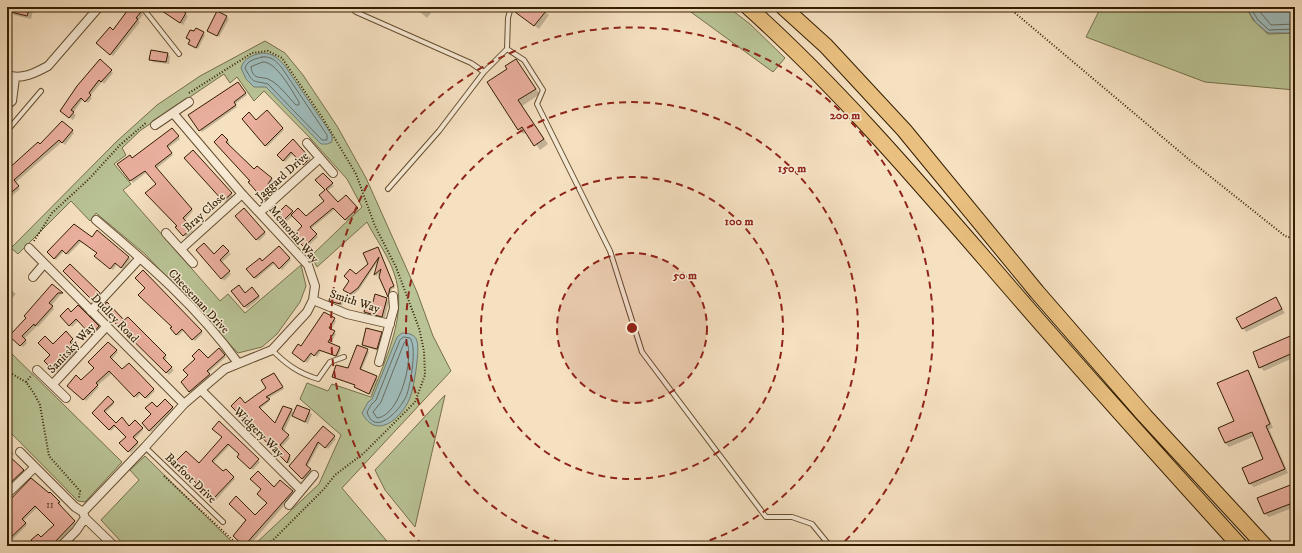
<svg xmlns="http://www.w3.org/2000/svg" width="1302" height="553" font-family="'IM FELL DW Pica',serif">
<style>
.green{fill:#b9c395;stroke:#76704b}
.water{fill:#9fbbba;stroke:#747c70}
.shadow{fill:#0003}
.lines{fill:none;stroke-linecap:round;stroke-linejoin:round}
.shore{stroke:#696c5e;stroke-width:1}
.building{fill:#eaaf9e;stroke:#331e01}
.lane-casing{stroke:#644e31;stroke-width:6}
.street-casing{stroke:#644e31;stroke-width:10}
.highway-casing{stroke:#331e01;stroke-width:17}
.path{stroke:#331e01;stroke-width:2;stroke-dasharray:1 2;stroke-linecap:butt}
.lane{stroke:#f8ebd6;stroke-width:4}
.street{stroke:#f8ebd6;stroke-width:8}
.highway{stroke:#eac080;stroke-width:15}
.ring{fill:none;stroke:#8f2418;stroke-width:2;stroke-dasharray:7 5}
.labels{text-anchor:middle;stroke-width:3;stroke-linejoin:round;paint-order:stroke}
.number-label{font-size:10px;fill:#614228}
.street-label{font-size:12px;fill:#331e01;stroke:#f8ebd6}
.centre{fill:#8f2418;stroke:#f8ebd6;stroke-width:2}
.ring-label{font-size:12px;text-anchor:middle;font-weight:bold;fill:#8f2418;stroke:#f8ebd6;stroke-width:3;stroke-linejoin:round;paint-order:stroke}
</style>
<rect width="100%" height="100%" fill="#f5e0c0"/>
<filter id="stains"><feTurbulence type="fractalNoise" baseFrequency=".005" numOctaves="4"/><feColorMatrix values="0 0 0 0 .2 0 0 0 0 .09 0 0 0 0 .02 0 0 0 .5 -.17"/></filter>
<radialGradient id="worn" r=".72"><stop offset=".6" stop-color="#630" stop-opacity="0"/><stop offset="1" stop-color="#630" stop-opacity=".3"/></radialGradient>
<!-- green -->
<path class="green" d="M684,7H728L750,24L785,58L773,72Z
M1101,7H1246L1253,20L1268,34L1295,33V90L1205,82L1086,37Z
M265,41L285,53L303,75L337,126L366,178L417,292L433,336L451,371L342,488L391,546H253L319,484L341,435L300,399L307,383L328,391L332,384L371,397C385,359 409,314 394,273C388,255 375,238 367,222L317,267L311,256L362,207L347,179L311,139L264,91L254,101L237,77L230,83L224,74L141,130L122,148L126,155L114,164L131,184L123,190L220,301L228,294L245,313L301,265L306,286L300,302L277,334L262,347L238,353L145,254L96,213L90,221L71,201L18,254L11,248L116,142L157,105L200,76Z
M7,349L122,462L85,502L78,501L7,429Z
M445,395L415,527L385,490L375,470Z
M145,456L236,546H125L101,520L139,480L130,470Z"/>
<!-- water -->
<path class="water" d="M1246,7H1295V33H1268L1255,22Z
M262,53C273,53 278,58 285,66L332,135V142L327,144H321L266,87H254L246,79L241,68C244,58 252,55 262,53Z
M402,333C408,333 415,334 417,341C420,351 414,385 411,395C404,416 377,442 362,413L368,402L372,399L397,337Z"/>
<!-- shadow -->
<path class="shadow" d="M12,7H34L31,19L14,15L11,11Z
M132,7H142L141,11L143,15L138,21L140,22L113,56L100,45L113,32Z
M167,7H174L188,16L183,25L167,14Z
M414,7H425L431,13L427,18Z
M520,7H539L549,15L539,29L516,12Z
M226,17L229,19L219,37L209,31Z
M203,33L205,35L198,49L189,43L190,40L187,38Z
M167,54L170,56L169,64L153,62L151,59Z
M515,60L540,94L522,106L548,144L540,150L527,132L523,134L519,129L509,69Z
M100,61L113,73L104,84L102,82L90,96L92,98L88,103L83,99L73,113L76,115L73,120L62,111Z
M240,86L247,95L235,104L237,107L202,132L200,130Z
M267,111L284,130L267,147L243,119L256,121Z
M72,130L74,133L65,145L62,142L15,183L20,189L7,200V176L40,146Z
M174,131L180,139L168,148L173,155L156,169L193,211L184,221L193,231L186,237L176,227L178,226L147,193L158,184L147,172L133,183L119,165L132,159Z
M222,135L230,143L228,144L254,170L257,167L274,181L269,187L275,195L267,202L249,183L251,181L215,142Z
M293,141L312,161L306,166L293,154L285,162L278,155Z
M193,151L233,196L226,203L186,158Z
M323,174L334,186L327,191L338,204L346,196L359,210L347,221L335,209L311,229L318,237L306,248L294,236L304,226L293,216L286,222L278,214L286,206L294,214L306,218L325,201L326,190Z
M244,209L266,234L259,241L236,216Z
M7,210L10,215L7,217Z
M74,225L93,238L131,259L123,269L117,264L113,270L98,258V253L81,242L68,255L64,251L56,260L48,252Z
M223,246L231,254L221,263L231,274L224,281L198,250L214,256Z
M278,247L291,260L282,270L275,263L256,279L248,269L263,262Z
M378,248L395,288L392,289L389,297L380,277L382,272L376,276L375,275L378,261L359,290L352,296L346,291L356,276L369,265Z
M70,265L102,296L96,303L64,271Z
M143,271L203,333L195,341L184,330L178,336L171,328L173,327L147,288Z
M7,286L16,294L7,304Z
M59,291L62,293L51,306L54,309L38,327L37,326L24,339L27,343L23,347L11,336L27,318Z
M233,291L245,294L254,291L260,298L247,309Z
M342,296L344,298L342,306L330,300Z
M376,296L389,301L385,318L368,314L365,311L373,303Z
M1276,299L1285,313L1246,332L1243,328Z
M78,307L100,329L94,336L79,320L72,327L61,316L71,313Z
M104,311L124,321L128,318L167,358L164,361L174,370L169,375Z
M334,319L336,321L331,330L336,334L330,344L341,349L338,357L321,351L317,357L313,354L307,363L295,354Z
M66,333L74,342L71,345L78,352L57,372L46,361L52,355L53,345Z
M381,333L384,335L379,351L366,347L363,345Z
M1295,335V357L1264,371L1260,367Z
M108,343L118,352L112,359L122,370L129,364L155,391L147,399L141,393L137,398L112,373L97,386L99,387L86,401L68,386L81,381L95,368Z
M219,349L226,357L208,373L211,377L192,393L182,382Z
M367,350L369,352L361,371L378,379L371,395L357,389L356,385L333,377L348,369Z
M1247,371L1251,375L1273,428L1269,429L1288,473L1254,487L1250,484L1264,459L1255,436L1229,447L1225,443L1219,429L1235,422Z
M275,376L284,389L267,399L270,401L260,409L275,425L291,410L293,412L284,432L290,438L281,448L291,458L289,464L232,406L245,404L267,388Z
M108,398L114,404L105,413L116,424L130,427L135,422L143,430L134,440L139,444L131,453L121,443L127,437L116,426L111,431L93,413Z
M165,400L174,409L151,432L143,423Z
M298,406L312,414L308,424L293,416Z
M219,423L260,462L253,470L238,457L240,454L230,445L213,463L223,473L226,470L235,479L215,501L197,484L199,464L223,437Z
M323,428L336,439L328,449L320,443L307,467L312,471L304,480L291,466Z
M7,447L14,454L10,458L25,473L7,490Z
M32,479L61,504L59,506L76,524L54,546H34L55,525L38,507L23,521L27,525L7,545V499H11Z
M280,482L294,494L249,546H245L234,536L268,503L274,489Z
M1292,485L1295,487V507L1269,517L1265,514Z
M95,542L99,546H90Z"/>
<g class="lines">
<!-- shore -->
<path class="shore" d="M1250,7L1258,20L1269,30L1295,29
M1256,7L1271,25L1295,24
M262,57C272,56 276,61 282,68L327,135V140H322L268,84C253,80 254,85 245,68C247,60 256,59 262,57Z
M263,62C276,61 292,91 299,102V105H296C288,97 280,85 270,80C262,75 253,82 251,67Z
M404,337L410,338C417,347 411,382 407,394C403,407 375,439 367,412L371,405L376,400L400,340Z
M407,342C414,359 400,416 377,418L373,412L381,402L404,343Z"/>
</g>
<!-- building -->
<path class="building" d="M7,7H30L27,16L7,11Z
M130,7H136L141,12L136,18L138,19L110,55L96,43L110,27L113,30Z
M156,7H176L186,13L180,23Z
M518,7H540L546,11L534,26L515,12Z
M217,11L227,16L217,36L207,31Z
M196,28L204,32L196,48L188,44L190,40L186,38L190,30L194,31Z
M151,50L168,53L166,62L149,60Z
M100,59L112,70L101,82L99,80L89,93L91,95L85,102L81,98L71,110L74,112L69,118L60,111L77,86Z
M516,59L536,89L518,100L544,139L534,146L522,127L518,130L487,82L507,69L505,66Z
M238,82L246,93L234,102L236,105L199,131L188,115Z
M267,110L283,128L265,146L242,119L249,112L256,120Z
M62,121L73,130L62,143L59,140L14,180L19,186L7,196V170L38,142L40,144Z
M172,128L179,136L167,146L172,153L155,166L192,209L183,218L192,228L183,236L175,227L177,226L145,193L156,184L145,171L130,181L117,164L130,155L132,158Z
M222,134L228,140L226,142L254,169L257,166L272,178L268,184L274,192L264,200L248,182L250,181L214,142Z
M293,139L310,158L303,165L291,152L283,161L277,155Z
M193,150L232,193L223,201L184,158Z
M323,173L333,183L326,189L338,202L346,195L358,208L345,220L333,208L310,227L317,234L304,247L293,236L302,226L291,215L298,208L306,216L324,201L319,195L325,190L315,180Z
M286,205L293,211L283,221L277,214Z
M244,208L265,232L256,240L235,216Z
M74,224L92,237L97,230L129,257L121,268L115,263L110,269L94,256L97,253L79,240L66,254L62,250L54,259L47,252Z
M204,243L214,254L223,245L229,251L220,260L230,271L221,279L196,250Z
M279,246L290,258L279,269L273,262L254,278L246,269L260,258L262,261Z
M378,247L394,286L390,288L388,297L379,277L381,269L374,275L379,257L358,288L350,294L343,290L349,281L344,276L350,269L356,274L368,264L363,253Z
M70,264L100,293L93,301L63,271Z
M143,270L202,331L192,340L182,329L176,335L170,328L172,327L138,295L145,288L135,278Z
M52,284L63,293H58L49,303L53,306L35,326L34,324L22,336L26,340L20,346L9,336L26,318L24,316Z
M239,285L245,293L252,287L259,296L244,307L231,291Z
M331,292L342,295L340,304L329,301Z
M375,294L387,298L382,317L364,312L367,301L373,302Z
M1276,297L1282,309L1242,329L1236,318Z
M107,302L124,320L128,317L166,355L163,358L172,367L166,373L101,309Z
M78,305L99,326L91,335L76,319L69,326L60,316L68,308L71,312Z
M324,312L335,318L329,328L335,331L328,342L340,347L336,356L319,350L314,356L311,353L304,362L292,353L298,344L301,346Z
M366,328L382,332L377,349L362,345Z
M66,331L73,339L70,342L77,350L54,371L44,361L50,355L38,343L45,336L53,344Z
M1295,334V352L1259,368L1253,352Z
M108,342L117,350L110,357L122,369L129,363L154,389L145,398L139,392L134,397L109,371L96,383L98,385L83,400L67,386L76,375L81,380L94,368L88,362Z
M357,345L368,349L360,369L377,376L369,394L354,387L355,385L332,377L336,365L348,368Z
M219,348L225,355L207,371L210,374L189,392L181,382L188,375L183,370L195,359L192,356L199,349L208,358Z
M1248,370L1270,424L1266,426L1285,469L1249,484L1242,468L1263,459L1252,432L1225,443L1218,428L1234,421L1217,383Z
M274,373L283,387L266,397L270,399L259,407L275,423L283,406L292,409L282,429L289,435L280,445L290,455L287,463L231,406L240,397L245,403L266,388L261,380Z
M108,396L114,402L104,411L116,423L122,417L129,426L135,420L143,428L133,437L138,442L128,452L119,443L126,437L114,425L109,430L92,413Z
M165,399L173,407L149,431L142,423L151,414L145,408L152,402L157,407Z
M297,405L310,410L305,422L292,416Z
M219,421L259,459L250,469L237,457L239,454L228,444L212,461L223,471L226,469L234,477L213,499L195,484L196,483L176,461L186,451L199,463L222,437L212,429Z
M323,426L335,436L325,448L318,442L306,465L311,469L302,479L289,466Z
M7,454L24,470L10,483L7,480Z
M258,471L274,487L280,480L293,491L244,546L233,536L246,520L229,504L236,496L255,515L267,503L257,494L261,489L250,479Z
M31,478L49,493L50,492L60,502L58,503L75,521L51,546H32L34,544L31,540L38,534L41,537L54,525L35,506L22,519L26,523L7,541V503Z
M1293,484L1295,490V502L1264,514L1257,498Z"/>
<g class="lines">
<defs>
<path id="lane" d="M142,7L179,54
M350,7L356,12L471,63L484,72
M507,49L508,18L511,7
M7,131L41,91
M388,189L439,131L484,72L507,49L524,60L543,90L537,104L610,251L642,352L766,517H792L812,524L830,546
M272,350C286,364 298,373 318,379L330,362L344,357
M145,447L223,522"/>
<path id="street" d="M7,75C22,80 35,73 48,66L99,7
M7,105L12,101L15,78
M155,125L189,102
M307,143L333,173
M260,212L320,158
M96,220C147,263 199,308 238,363
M166,233L193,263
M29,248L184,404
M181,249L242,194
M33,277L44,264
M313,300L347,314L390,324
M91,311L140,258
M379,362L394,308L393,296
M37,370L66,398
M53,384L106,327
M201,390L301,490
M20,452L75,507L83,512L85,518L114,546
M7,494L35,467
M289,505L314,475
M83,512L145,447L184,404L225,369L272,350L307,312L313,300L315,286L308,265L242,194L173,113
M61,546L76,531L85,518"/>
<path id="highway" d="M748,7C844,93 927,192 1011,289C1086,376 1163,461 1240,546
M783,7L826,46L904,130L1037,292L1145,416L1265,546"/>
</defs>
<!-- lane casing -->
<use href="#lane" class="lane-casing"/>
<!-- street casing -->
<use href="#street" class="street-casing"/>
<!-- highway casing -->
<use href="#highway" class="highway-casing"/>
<!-- path -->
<path class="path" d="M1008,7L1192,162L1285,236L1295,239
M189,93L252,53L268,51L282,58L322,117L356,174L375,226L396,267L419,328L424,351L425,375L415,402L364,453L335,475L324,489L267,546
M34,241L52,213L89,179L120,145L147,122
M7,371L26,382L35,395L40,405L49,456L80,491L79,498
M26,382L32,375
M164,476L239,546"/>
<!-- lane -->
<use href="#lane" class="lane"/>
<!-- street -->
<use href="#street" class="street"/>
<!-- highway -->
<use href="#highway" class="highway"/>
</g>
<!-- distance rings -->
<circle cx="632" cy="328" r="75" fill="#8f2418" fill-opacity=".12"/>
<g class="ring">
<circle cx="632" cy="328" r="75"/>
<circle cx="632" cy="328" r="151"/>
<path d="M572 546A226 226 0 1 1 692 546"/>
<path d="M423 545A301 301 0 1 1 841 545"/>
</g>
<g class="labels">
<!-- number labels -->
<g class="number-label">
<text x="50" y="508">11</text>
</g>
<!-- street labels -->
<g class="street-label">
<text transform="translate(282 176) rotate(-42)" y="4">Jaggard Drive</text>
<text transform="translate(204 212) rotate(-42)" y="4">Bray Close</text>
<text transform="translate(294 234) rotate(50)" y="4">Memorial Way</text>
<text transform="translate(199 301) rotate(47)" y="4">Cheeseman Drive</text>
<text transform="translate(355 301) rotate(18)" y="4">Smith Way</text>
<text transform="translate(115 318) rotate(46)" y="4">Dudley Road</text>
<text transform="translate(71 348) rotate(-47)" y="4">Sanitsky Way</text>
<text transform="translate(259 432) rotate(45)" y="4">Widgery Way</text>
<text transform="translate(191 478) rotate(44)" y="4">Barfoot Drive</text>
</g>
</g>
<circle cx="632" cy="328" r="6" class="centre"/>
<g class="ring-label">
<text x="845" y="119">200 m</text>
<text x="792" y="172">150 m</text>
<text x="739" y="225">100 m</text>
<text x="685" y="279">50 m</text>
</g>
<!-- margin -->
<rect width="1302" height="553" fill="none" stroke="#f5e0c0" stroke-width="24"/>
<rect x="8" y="8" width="1286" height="537" fill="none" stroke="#331e01" stroke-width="2"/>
<rect x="12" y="12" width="1278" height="529" fill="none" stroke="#331e01"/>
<rect width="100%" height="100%" filter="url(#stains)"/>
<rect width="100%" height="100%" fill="url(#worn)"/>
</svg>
